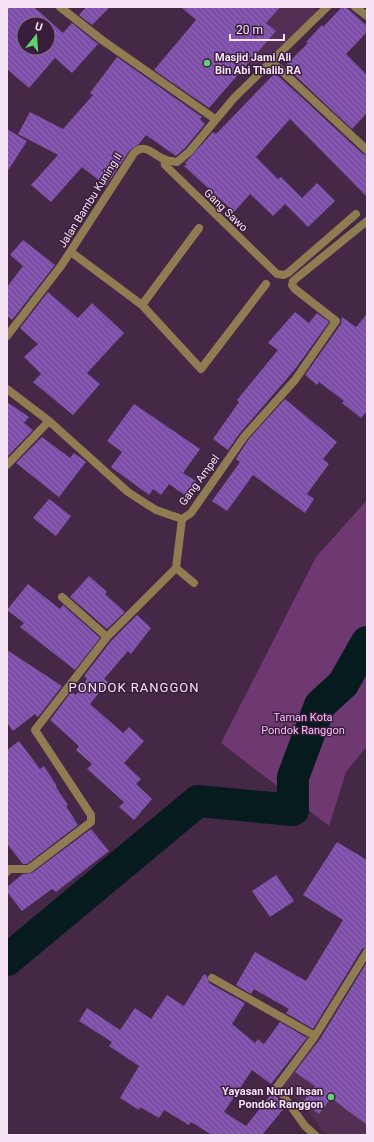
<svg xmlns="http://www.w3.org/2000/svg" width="374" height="1142" font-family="Roboto,sans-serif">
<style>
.built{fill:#522f53}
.park{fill:#6e3870}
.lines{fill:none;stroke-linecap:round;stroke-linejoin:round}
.river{stroke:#051b1e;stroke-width:32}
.building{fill:url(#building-back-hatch);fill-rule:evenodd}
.minor{stroke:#907c51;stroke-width:8}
.poi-dot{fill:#5dd56c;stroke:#3a1d3b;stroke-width:1.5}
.labels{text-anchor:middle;stroke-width:3;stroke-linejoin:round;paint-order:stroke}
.poi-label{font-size:11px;font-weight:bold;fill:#f6e3f6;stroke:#3a1d3b;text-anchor:start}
.street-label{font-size:11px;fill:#f6e3f6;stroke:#3a1d3b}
.park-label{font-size:11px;fill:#fbbffc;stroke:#3a1d3b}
.quarter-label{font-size:13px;letter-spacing:1px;fill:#f6e3f6;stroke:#3a1d3b}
</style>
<defs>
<pattern id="building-back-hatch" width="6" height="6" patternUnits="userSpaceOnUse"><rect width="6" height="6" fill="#7e4fa9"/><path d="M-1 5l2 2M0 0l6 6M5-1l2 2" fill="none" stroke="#9168b5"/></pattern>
</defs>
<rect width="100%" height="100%" fill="#452746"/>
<!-- built -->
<path class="built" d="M182,7H314L320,13L256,70Z
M315,1043L367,1081V1135H329L321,1129L307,1109L282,1085Z"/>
<!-- park -->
<path class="park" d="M367,500V746L346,772L329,826L221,743L316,557Z"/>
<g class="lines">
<!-- river -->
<path class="river" d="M7,960L198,801L293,810V777L320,705L343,684L367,642"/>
</g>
<!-- building -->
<path class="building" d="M7,7H34L63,33L72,23L98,44L72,73L55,58L29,88L7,69ZM24,24H48V48H24Z
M86,7H110L92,25L79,15Z
M181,7H280L266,23L276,31L209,108L154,70L196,20Z
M342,7H346L367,26V32L346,54L367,75V113L352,129L285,66L308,43L306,42L322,25L323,27Z
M117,57L202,117L200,119L205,124L185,148L176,156L146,135L139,144L130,150L106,186L82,167L51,202L31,185L58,155L18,134L30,112L63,129L93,95L90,93Z
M275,73L363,154L367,155V197L290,119L256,157L278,179L281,177L302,198L317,183L335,201L308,227L285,204L273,216L250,194L234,212L184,166L187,164L185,163L213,132L216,134Z
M7,129L27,141L7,172Z
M23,240L55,265L12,320L7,316V287L23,266L10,255Z
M48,292L78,318L92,303L124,333L87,373L100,384L73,415L33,382L41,374L24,357L38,344L20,328Z
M295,312L309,323L317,313L329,322L296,368L240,433L228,450L213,439L239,402L237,400L278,350L268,343Z
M367,314V411L361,418L342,403L344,401L319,382L317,385L305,375L341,324L342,317L356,327Z
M285,399L337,442L323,459L329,464L307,494L314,499L305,513L253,475L227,511L212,501L240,462L236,459L248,440Z
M7,402L29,417L24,423L33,430L7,457Z
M134,404L200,449L183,473L196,481L186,496L169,484L161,495L153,489L149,495L111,467L122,452L107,441Z
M42,437L70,458L74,453L86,462L59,497L16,463Z
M49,499L71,516L56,536L33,518Z
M89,576L107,592L105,594L125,612L107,629L70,597Z
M28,584L60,609L63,605L100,638L75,670L20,627L24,623L7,610Z
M137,615L151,628L131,654L128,651L104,679L108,682L90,704L123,733L129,727L144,741L124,763L141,779L136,784L152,799L134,820L119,807L124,802L87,769L92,764L76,750L79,746L50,720L71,692L76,695L87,679L84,676L111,641Z
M7,650L62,686L38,717L35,714L13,731L7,723Z
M19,741L40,769L44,766L57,786L56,787L68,805L66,806L78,825L27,864H23L7,844V750Z
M91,829L109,851L56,892L52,889L22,911L7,892V887L23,874L32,873Z
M337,842L367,860V947L362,949L313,1029L286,1013L289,1009L254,989L251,994L236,985L255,952L306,981L343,920L303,895Z
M276,875L294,901L270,917L252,891Z
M367,962V1125L331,1098L319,1114L303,1102L315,1086L295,1072L320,1039Z
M204,974L207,976L209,983L245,1003L232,1024L255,1043L258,1039L264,1044L280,1022L307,1038L271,1084L252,1070L224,1112L246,1126L273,1092L285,1107L262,1135H212L191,1122L189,1125L164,1110L159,1118L140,1107L139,1110L120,1098L139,1066L109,1046L112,1042L79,1021L87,1008L120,1030L135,1008L151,1019L167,995L184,1006Z"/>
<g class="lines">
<!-- minor -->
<path class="minor" d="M60,7L102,40L215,119
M355,7L367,16
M271,61L367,150
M164,159L165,165L277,274L284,275L288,273L356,214
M71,252L142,305L201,369L266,284
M142,305L199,228
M7,336L61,266L134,153C145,142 153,155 164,159C168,161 173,161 177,162L189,152L234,98L327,7
M7,389L49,421L7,465
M49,421L128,492L156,510L182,519L191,513L244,437L295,380L336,321L295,289L292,285L293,281L367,221
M176,568L194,583
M62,597L107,637
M7,872L10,869H29L91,822V815L35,730L107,637L176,568L182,519
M212,978L315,1036
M315,1135L305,1126L277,1087L315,1036L367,952"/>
</g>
<!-- markers -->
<g class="poi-dot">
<circle cx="207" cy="63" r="4"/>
<circle cx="331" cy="1097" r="4"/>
</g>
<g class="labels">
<!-- poi labels -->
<g class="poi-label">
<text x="215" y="61">Masjid Jami Ali<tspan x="215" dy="13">Bin Abi Thalib RA</tspan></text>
<text x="323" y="1095" text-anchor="end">Yayasan Nurul Ihsan<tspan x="323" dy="13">Pondok Ranggon</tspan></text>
</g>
<!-- street labels -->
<g class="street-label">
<text transform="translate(90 200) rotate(-58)" y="4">Jalan Bambu Kuning II</text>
<text transform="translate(226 210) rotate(44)" y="4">Gang Sawo</text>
<text transform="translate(199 480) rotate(-54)" y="4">Gang Ampel</text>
</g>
<!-- park labels -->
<g class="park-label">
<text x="303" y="721">Taman Kota<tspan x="303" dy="13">Pondok Ranggon</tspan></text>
</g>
<!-- quarter labels -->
<g class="quarter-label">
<text x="134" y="692">PONDOK RANGGON</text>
</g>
</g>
<!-- border -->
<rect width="374" height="1142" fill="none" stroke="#f6e3f6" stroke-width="16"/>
<!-- north arrow -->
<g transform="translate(36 36) rotate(17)"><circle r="19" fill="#3a1d3b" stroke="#856c86"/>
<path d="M0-3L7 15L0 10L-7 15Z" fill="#5dd56c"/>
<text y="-6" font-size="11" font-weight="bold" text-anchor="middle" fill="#f6e3f6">U</text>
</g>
<!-- scale -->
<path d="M230 34v6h54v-6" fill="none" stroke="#f6e3f6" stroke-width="2"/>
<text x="236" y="34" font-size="12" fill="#f6e3f6" stroke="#3a1d3b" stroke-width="3" paint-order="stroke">20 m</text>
</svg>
